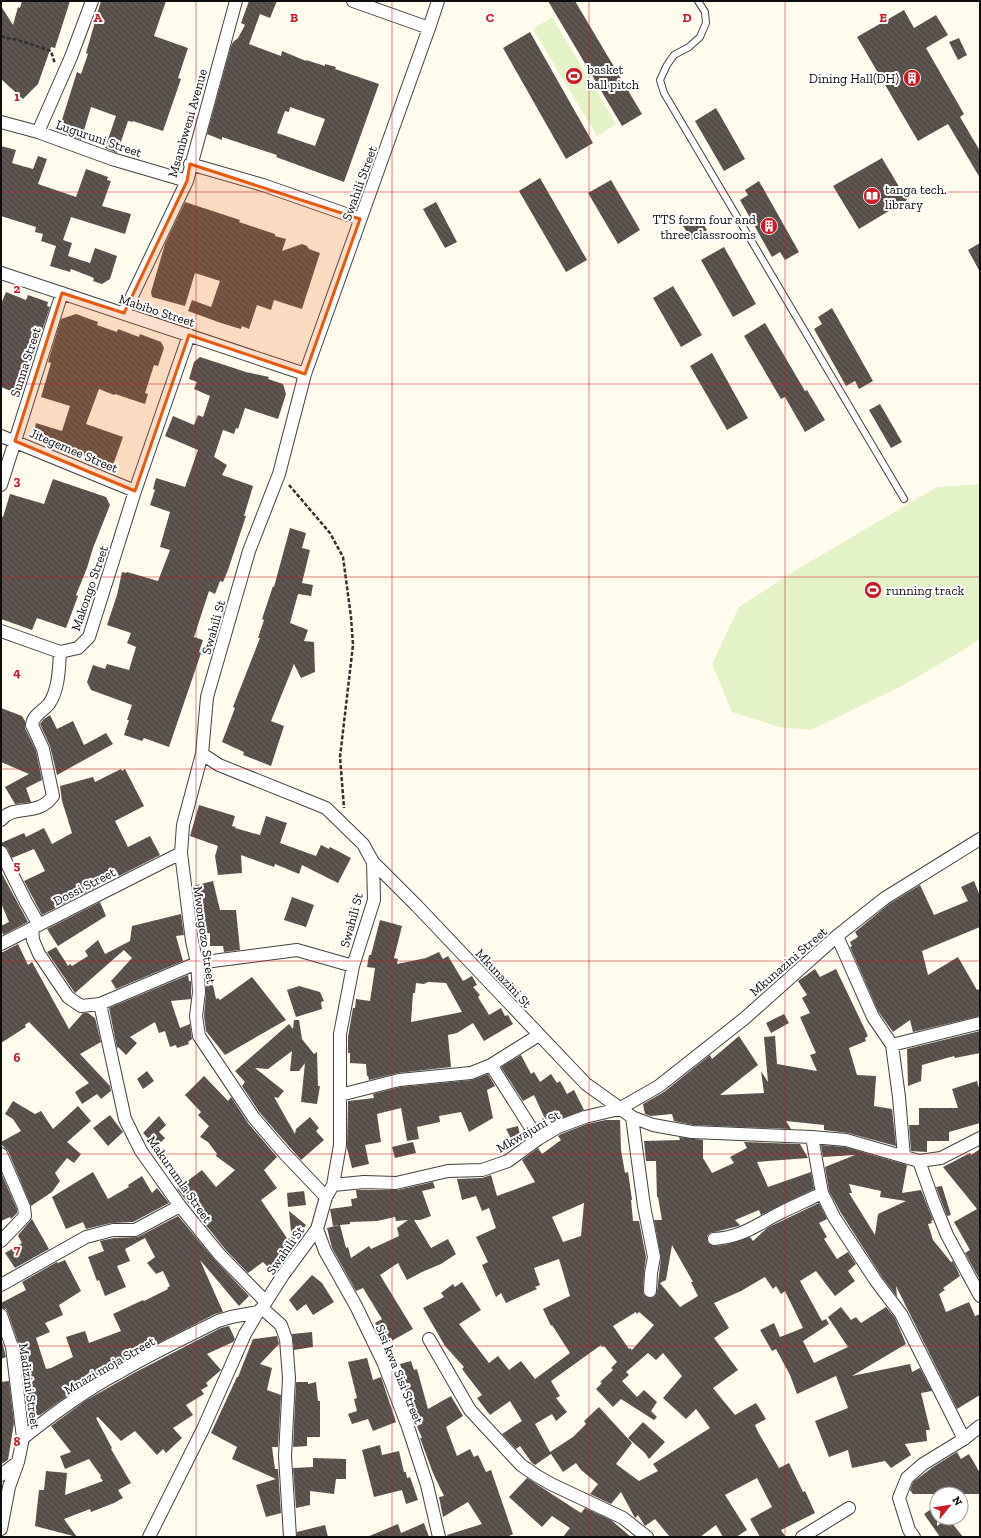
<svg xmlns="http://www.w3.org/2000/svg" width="981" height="1538" font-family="'Zilla Slab',serif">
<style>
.pitch{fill:#e4f3c6}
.building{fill:url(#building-back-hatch);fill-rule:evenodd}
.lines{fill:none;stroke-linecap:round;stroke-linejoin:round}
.service-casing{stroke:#404040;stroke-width:8}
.minor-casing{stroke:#404040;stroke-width:14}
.path{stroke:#2f2f2f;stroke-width:2.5;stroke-dasharray:4 2;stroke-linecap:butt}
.service{stroke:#fff;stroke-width:6}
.minor{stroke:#fff;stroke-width:12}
.marked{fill:#e8590c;fill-opacity:0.2;stroke:#e8590c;stroke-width:3;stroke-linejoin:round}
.grid{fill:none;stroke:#ca1922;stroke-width:1;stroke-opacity:0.55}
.labels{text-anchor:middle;stroke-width:4;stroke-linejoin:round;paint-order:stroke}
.poi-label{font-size:13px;fill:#0d0d0d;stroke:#fff;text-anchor:start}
.street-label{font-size:13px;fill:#0d0d0d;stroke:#fff}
.grid-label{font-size:13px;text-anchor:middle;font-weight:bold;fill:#ca1922;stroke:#fff;stroke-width:4;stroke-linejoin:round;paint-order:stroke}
</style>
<defs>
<pattern id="building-back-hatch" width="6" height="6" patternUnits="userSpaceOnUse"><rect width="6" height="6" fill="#574e49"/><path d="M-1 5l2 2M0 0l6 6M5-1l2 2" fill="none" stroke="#6a635f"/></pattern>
</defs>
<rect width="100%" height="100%" fill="#fffcee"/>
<!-- pitch -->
<path class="pitch" d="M552,17L616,124L597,136L533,29Z
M980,484V639L962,651L900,687L811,730L780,727L732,712L712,664L739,607L791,573L937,487Z"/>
<!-- building -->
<path class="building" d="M22,1H70L55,48L51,47L38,84L23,99L1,79V6L13,25L18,7L20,8Z
M101,1H166L154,36L188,48L178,78L181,79L163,131L133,121V122L128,121L117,153L105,148L116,116L91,107L81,140L61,132L64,121L62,120L77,72L81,74L88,54L86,53Z
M249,1H277L270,18L260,14L249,44L281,56L282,51L306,61V60L325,66V64L336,67L335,69L379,84L344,182L276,157L277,155L222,137V140L207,134L231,46L233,42L238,38L245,25L241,23ZM290,107L325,119L315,146L277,133L285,111L289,112Z
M548,1H575L642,114L622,126Z
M904,10L914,28L936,15L948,35L926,48L964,114L960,117L980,151V178L948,124L918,141L857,37Z
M530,32L593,143L566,159L503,48Z
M959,38L967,55L958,60L949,42Z
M716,108L745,159L724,171L695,121Z
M1,146L16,150L12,163L33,169L38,156L47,159L38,184L76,197L86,169L108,177L107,180L111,181L102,206L131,214L125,234L71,217L63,240L72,243L68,256L90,263L95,248L117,256L110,279L102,284L93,281L94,278L71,269L70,272L50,266L56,246L41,241L43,234L35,232L36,227L1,216Z
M882,158L907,200L859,229L833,186Z
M540,178L587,260L566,272L519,191Z
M611,180L640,230L618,244L588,193Z
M759,181L799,252L785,260L780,252L772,257L740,200L748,195L745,190Z
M185,202L240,220L239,222L275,234V236L286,239L282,251L302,244L307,246L309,249L320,253L302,309L274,300L271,310L257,305L249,329L242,326L241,329L221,323L188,311L192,300L211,307L220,281L195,273L185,306L152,297L151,292L165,244Z
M436,202L457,242L445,248L423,209Z
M698,217L707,230L692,240L683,226Z
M980,243V272L968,250Z
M724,247L756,304L733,317L701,260Z
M673,286L702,335L681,347L653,298Z
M6,292L26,300L28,295L48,302L47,306L50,307L33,358L30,357L16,393L1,387V304Z
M832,308L873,381L859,389L855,381L846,386L814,329L822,324L818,317Z
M76,314L98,322L97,325L117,332L118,329L139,337L140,334L161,342L164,348L158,366L154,365L145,393L148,394L145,404L115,394L114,395L99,389L86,424L123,437L111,471L84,460L85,456L37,441L39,437L33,435L36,423L62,431L70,406L41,397L51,363L48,362L61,319Z
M765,323L805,391L807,390L825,420L805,432L785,397L781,399L744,336Z
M712,353L748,418L727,430L690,366Z
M200,357L246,372L269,377L268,379L283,384L286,394L278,419L245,408L238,429L236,428L234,434L223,430L214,457L227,465L222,475L253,486L244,516H246L228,570L223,582L220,581L215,594L209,591L194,637L203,640L199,652L201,653L169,747L144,738L142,741L124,735L129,720H127L132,705L91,690L87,682L93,665L105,669L107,664L129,670L136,647L127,643L131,633L107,625L117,595L122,572L126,573L127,572L158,581L170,550L160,547L170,512L150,505L155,490L153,489L156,478L185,487L198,450L165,436L173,416L194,425L198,415L203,417L210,396L194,389L197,382L189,379L194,362Z
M880,404L902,442L891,448L869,410Z
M53,479L106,497L110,505L93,548L87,568L76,595L78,596L66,628L37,618L32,630L1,619V516L3,517L10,494L44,504Z
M290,528L306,533L302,548L310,550L302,583L313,585L311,596L298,594L290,623L308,630L304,641L314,642L315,672L301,678L294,664L271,721L284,726L271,766L243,755L244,752L222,742L235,708L233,707L260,638H258L264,620L262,619L273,586L274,587Z
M1,708L22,716L25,721V728L36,751L42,780L26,788L31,802L15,804L5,787L29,774L1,762Z
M50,715L57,729L73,721L84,745L106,733L113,744L57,775L50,746L40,724L44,719Z
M121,769L122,771L125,769L144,806L115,821L128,847L150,836L160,855L119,876L116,870L92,883L95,888L42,915L24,881L45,871L34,849L12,858L7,848L1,845V843L24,833L26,837L44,828L52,844L72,833L62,801L60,786L93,777L95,782Z
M199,805L235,816L232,826L236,827L235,828L260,835L266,816L287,823L280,843L316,856L321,845L329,849L330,847L351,858L338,883L302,865L299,874L275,864L274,867L241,855L242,873L218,875L215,856L218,846L190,836Z
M1,872L28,922L3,935L1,926L9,922L1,903Z
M213,881L220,910H236L240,950L224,952L223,946H210V933L199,934L193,886Z
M974,881L980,896V927L922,951L928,975L958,957L977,990L980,989V1016L913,1032L910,1020L893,1032L878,1011L850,947L852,946L850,942L858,937L855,932L889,904L920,885L934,915L968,901L961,887Z
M292,897L314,905L306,927L284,920Z
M100,902L106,916L58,946L47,929Z
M181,914L184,935L176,936L183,961L116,989L111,981L132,958L124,950L75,993L47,952L56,947L68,966L70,964L72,966L88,956L85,951L98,940L105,954L130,941L132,926Z
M380,920L402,926L394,958L398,959L397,964L426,958L439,952L443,959L448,956L463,981L472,976L477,985L473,987L480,995L478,997L489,1015L501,1008L505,1016L508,1015L513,1024L484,1041L473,1023L457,1033L448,1035L451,1067L398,1073L369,1080L368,1076H367L366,1064L350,1063V1053H348V1037L353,1008H355L356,999L370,1001L375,968L367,967L369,955H371ZM428,982L446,983L462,1012L411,1022L413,993H415L416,983L424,984Z
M18,944L28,965L32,962L69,1029L83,1013H88L95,1018L101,1042L80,1054L110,1086L111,1091L101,1099L97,1094L82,1104L75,1092L89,1083L29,1022L25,1025L26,1027L1,1043V953Z
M815,969L820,977L836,969L868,1036L865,1038L866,1041L849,1048L857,1075L876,1076L874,1106L892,1109L896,1146L848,1133L824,1130V1125L786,1121L791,1129L693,1125L674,1121L672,1114L651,1116L645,1114L643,1104L664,1092L710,1055L712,1059L739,1036L758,1065L720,1095L764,1093L761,1071L768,1082L764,1037L775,1036L777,1064L817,1071L810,1055L816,1053L800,1017L810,1013L802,998L807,995L798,981Z
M188,975L189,981H191V999L171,1001L180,1028L190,1024L192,1039L188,1042L189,1044L177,1048L176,1045L170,1047L165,1031L159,1033L155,1022L130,1037L137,1043L126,1055L118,1047L117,1048L109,1008Z
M252,977L286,1020L225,1055L206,1031L204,1016L206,993V978L207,982L212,981L216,999L218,998L220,1000Z
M299,986L320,992L324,1001L321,1002L322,1009L296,1017L287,990Z
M784,1014L789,1023L771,1033L766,1023Z
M294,1020H299L302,1039L314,1054L317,1052L318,1086H320L317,1104L301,1102L305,1063L299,1071H290L292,1051L268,1069L255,1068L284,1091L278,1098L274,1097L295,1134L296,1129L310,1117L319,1128L316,1131L324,1140L301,1160L260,1113L242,1086L245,1082L235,1071L289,1024L293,1029Z
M980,1031V1053L955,1058L954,1056L922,1065L921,1081L908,1086L907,1049Z
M521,1055L531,1074L534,1072L540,1082L551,1074L557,1083L560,1081L567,1094L574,1090L584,1110L551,1123L548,1118L545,1119L534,1095L523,1101L501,1067Z
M147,1071L154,1081L143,1089L137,1079Z
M488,1074L495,1086L487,1090L493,1118L469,1132L461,1112L439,1116L440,1122L417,1127L419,1139L407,1141L401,1108L377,1114L381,1142L365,1145L369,1164L352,1168L347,1148L348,1101L374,1098L373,1094L400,1087L472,1080Z
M204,1076L228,1101L231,1097L248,1123L277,1157L264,1170L277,1188L261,1200L291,1244L280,1256L283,1259L272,1271L263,1262L248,1273L225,1249L177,1189L202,1170L216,1187L235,1170L216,1156L217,1154L208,1142L200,1137L209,1126L198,1115L201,1112L185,1095Z
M977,1081L980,1091V1123L949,1132V1141H927V1152L911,1151L909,1125H919V1108H958L952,1089Z
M13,1101L35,1114L41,1111L53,1129L78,1106L91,1121L67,1142L81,1154L74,1163L67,1158L55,1173L60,1181L52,1192L31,1206L8,1151L1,1144V1142L21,1131L13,1119L5,1114Z
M110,1115L123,1132L108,1146L93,1128Z
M159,1116L166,1125L159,1132L165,1138L156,1147L143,1133Z
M606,1120H620L621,1150L625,1173L628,1172L632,1200H631L633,1221H639L646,1257L644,1272L643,1291L644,1295L649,1298L654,1297L657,1292L661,1258L654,1220H662L658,1197H657L656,1161H646L644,1141L680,1140L679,1137L703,1140V1158L712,1173L734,1163L730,1157L747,1148L744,1142L800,1144L808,1158L757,1162L768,1187L811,1172L814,1189L761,1215L759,1210L735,1220L740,1225L739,1226L710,1233L707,1236L708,1243L714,1246L725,1245L750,1237L753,1241L767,1228L819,1203L827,1219L819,1223L827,1237L824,1239L837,1259L848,1252L856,1264L848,1271L855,1281L835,1296L816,1271L800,1281L822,1321L826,1319L829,1324L803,1341L814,1363L848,1347L828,1317L841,1307L851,1320L856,1317L861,1323L886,1307L895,1318L906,1344L852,1376L910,1364L912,1372L920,1368L932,1391L921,1393L930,1430H926L927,1441L905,1444L911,1455L891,1468L885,1461L852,1468L848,1450L829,1457L815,1421L848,1408L836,1376L797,1394L790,1375L776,1349L772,1351L760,1330L774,1323L780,1337L803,1328L785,1291L781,1294L776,1286L773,1289L765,1277L741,1291L714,1303L729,1328L714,1338L738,1370L713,1388L735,1415L756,1403L766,1419L755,1425L758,1432L779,1468L789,1463L803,1492L805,1491L815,1513L781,1530L786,1537H760L750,1519L772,1507L757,1478L725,1495L747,1530L736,1537H723L716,1525L700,1537H670L655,1519L645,1526L638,1515L635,1518L621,1492L611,1504L590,1494L598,1484L581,1470L576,1463L563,1472L551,1454L535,1465L532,1463L520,1446L516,1449L502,1434L522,1421L510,1401L490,1415L477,1398L482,1395L462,1369L464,1367L445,1346L423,1308L444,1297L441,1293L453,1284L455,1287L462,1282L481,1310L459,1324L489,1363L498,1356L509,1370L521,1361L535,1379L570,1353L552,1325L551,1326L543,1309L570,1296L559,1259L534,1268L540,1285L535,1287L537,1289L506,1303L501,1293L496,1297L482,1265L488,1262L476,1237L496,1228L489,1208L482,1211L476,1196L462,1200L457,1179L482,1178L491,1175L497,1196L535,1182L522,1160L538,1148L542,1154L561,1140L558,1136L561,1134L587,1124ZM584,1203L581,1236L563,1242L552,1217ZM672,1245L693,1282H691L698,1296L680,1307L660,1283L666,1280ZM636,1312L637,1314L639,1312L654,1325L632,1350L630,1348L629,1349L613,1326ZM601,1345L602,1347L604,1346L617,1362L611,1368L613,1370L600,1382L602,1383L596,1389L613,1407L621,1399L654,1420L657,1417L651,1411L657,1402L644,1390L637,1397L622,1381L629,1375L626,1372L648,1353L656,1360L663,1353L682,1376L663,1398L686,1419L696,1409L710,1428L653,1464L658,1471L639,1481L616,1464L632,1443L599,1407L584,1421L586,1424L573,1437L550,1452L535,1424L552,1414L556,1421L567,1412L556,1398L560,1396L551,1381Z
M518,1126L522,1142L515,1146L506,1129Z
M413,1142L416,1153L395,1158L392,1147Z
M821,1145L845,1147L907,1165L902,1193L921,1190L933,1220L931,1221L932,1223L928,1224L933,1240L951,1262L953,1261L960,1276L943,1288L945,1290L939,1294L946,1312L969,1302L975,1316L980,1314V1395L957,1409L896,1286L897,1297L882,1277L841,1213L829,1191L825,1167L855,1155L823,1157ZM849,1184L881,1191L880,1197L906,1201L878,1214L875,1235L849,1193H852Z
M980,1149V1280L965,1253L970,1250L954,1222L977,1209L943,1167L970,1153L971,1155Z
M93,1172L108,1199L129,1187L128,1185L142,1176L152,1193L157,1188L169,1203L133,1222L111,1223L86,1229L83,1222L66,1229L52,1197Z
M2,1175L17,1209V1213L11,1219L10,1217L1,1221V1176Z
M433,1182L435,1188L422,1191L431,1216L420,1220H414L431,1248L448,1239L456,1254L441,1264L422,1272L407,1280L398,1263L380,1275L413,1329L386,1344L375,1323L382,1319L363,1288L356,1291L332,1248L327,1228L339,1225L333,1226L330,1209L352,1206L351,1199L357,1198L356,1190H398ZM395,1217L396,1221L408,1220L397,1228L399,1236L371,1249L369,1246L351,1258L348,1247L346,1248L340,1225L350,1224V1222L377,1221Z
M942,1186L951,1215L947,1216L936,1187Z
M304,1191L306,1205L288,1207L287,1193Z
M289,1211L306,1225L292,1242Z
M178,1216L214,1259L249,1296L239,1306L200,1260L223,1312L215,1314L164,1340L102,1374L77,1389L40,1415L28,1416L23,1377L32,1374L24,1352L20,1353L19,1345L8,1313L6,1309L1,1308V1303L26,1290L22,1282L57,1262L58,1263L65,1260L81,1291L59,1305L63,1315L45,1323L50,1332L36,1338L46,1369L51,1368L73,1357L66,1337L85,1331L89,1343L121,1331L113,1314L143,1300L144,1301L168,1289L167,1288L170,1286L163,1271L156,1274L147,1263L155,1257L145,1238L125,1249L130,1261L117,1266L126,1287L105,1296L99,1280L97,1281L88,1257L104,1251L100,1241L114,1238L138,1237Z
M32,1219L49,1249L15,1268L5,1253L22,1243L18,1236L19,1234Z
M312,1275L322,1283L334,1302L313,1315L306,1304L297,1311L289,1300Z
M229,1326L235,1339L233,1342L207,1354L221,1370L206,1383L208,1386L201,1390L204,1394L186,1405L193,1415L173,1428L182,1438L166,1453L163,1449L157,1455L135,1431L121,1441L98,1417L96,1418L112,1448L111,1449L131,1483L118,1490L123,1498L114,1503L91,1512L90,1509L64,1519L77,1537L35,1526L39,1490H44L46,1471L67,1473L65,1495L103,1481L100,1477L101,1476L89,1459L65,1469L60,1456L71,1452L51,1426L85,1401L134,1373L221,1328Z
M312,1332L313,1347L294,1350L292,1334Z
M277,1336L279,1344L260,1364L272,1368L267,1390L281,1395L278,1447H272L275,1469H278L281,1513L266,1517L256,1485L276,1479L232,1459L237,1447L211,1433L237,1377H238L253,1339Z
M1,1338L6,1357L1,1359Z
M367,1358L373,1380L381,1377L396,1422L373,1431L368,1419L352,1424L348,1414L357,1411L354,1399L357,1398L348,1362Z
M411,1361L414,1370L417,1369L428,1409L451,1396L463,1416L446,1427L457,1456L470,1449L474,1457L478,1455L486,1472L491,1470L513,1534L507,1537H448L447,1535L482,1524L468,1502L443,1517L439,1497L444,1496L433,1473L420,1438H422L413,1417L401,1374L403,1373L400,1364Z
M9,1381L14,1423L8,1460L1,1464V1382Z
M296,1382H308V1384L316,1382L318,1401H320V1437H307V1446L293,1447Z
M643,1422L665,1442L649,1459L645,1453L628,1438Z
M380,1445L382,1455L399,1451L404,1472H406L407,1478L410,1477L418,1500L406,1504L402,1490L374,1497L362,1450Z
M957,1452L961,1459L969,1454L980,1473V1494H913L910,1490L913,1482L933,1467Z
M313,1458L346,1459V1479H336L334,1494L310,1491V1505L296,1508L293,1468L313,1467Z
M527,1478L581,1513L585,1508L611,1520L631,1537H563L570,1528L552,1516L542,1527L509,1497Z
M937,1505V1526L948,1518L963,1537H940L924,1514Z
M424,1523L429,1537H367L398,1524L401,1533Z
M325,1525L328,1537H297V1532Z"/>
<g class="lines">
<defs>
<path id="service" d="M698,1L705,12L706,23L700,37L689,47L674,55L667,65L660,80L664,93L904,499"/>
<path id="minor" d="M353,1L429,28
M1,122L38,132L112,159L187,181
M38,132L71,57L92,1
M190,164L263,185L360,219
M1,273L305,374
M124,313L187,181L236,1
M1,436L135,491
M1,485L62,293
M1,631L60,652L78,648L89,637L135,491L189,335
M202,754L183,825L181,853L192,941L197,963L199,992L196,1016L199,1036L254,1118L285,1154L326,1197
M1,820C15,803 37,818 53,796L43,749L32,725C33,715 43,711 49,704C59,689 59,668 60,652
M1,852L26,902L39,925
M373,862L417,906L586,1084L632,1117L653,1125L692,1132L812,1137L846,1140L919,1161L941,1158L980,1138
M32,928L33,940L39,954L68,997L81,1006L100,1004L197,963L297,950L353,966
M837,936L873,1017L892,1045L899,1097L904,1157
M1,944L181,853
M100,1004L125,1119L141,1151L180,1206L219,1254L266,1302
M892,1045L980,1023
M491,1065L538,1139
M340,1095L399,1080L471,1073L491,1065L539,1035
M632,1117L644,1206L654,1257L651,1273L650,1291
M812,1137L822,1193L834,1217L876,1281L901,1314L964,1439
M1,1154L24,1207L25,1216L1,1241
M919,1161L934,1203L947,1235L980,1296
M333,1185L364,1182L396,1183L448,1171L482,1170L508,1161L538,1139L558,1127L585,1117L619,1109L659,1086L745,1018L837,936L885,898L980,839
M317,1229L325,1251L356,1306L384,1364L408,1427L427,1485L439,1537
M714,1239C743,1237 756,1225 780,1213C794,1206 808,1200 822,1193
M1,1285L86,1237L113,1230H135L180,1206
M262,1308L281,1325L286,1339L289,1378L285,1456L290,1537
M1,1315L12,1347L23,1438
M429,1339L470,1410L521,1465L537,1476L551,1484L623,1518L647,1537
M1,1475L18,1462L23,1438C53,1414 84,1391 118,1373C150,1354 184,1338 218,1321L231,1317L258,1312
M1,1529L9,1487L18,1462
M149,1537L203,1429L245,1334L258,1312L262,1308L283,1275L317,1229L326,1197L333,1185L340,1145V1034L353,966L374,900L373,862L363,844L326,808L219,765L202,754L207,697L249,551L279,474L305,374L429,28L438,1
M802,1537L849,1508
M914,1537L909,1530L899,1498L907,1478L923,1464L964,1439L980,1426"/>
</defs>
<!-- service casing -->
<use href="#service" class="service-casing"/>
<!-- minor casing -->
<use href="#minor" class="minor-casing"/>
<!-- path -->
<path class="path" d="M1,36L6,38L18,40L51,51L55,64
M289,485L330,533L343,557L351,617L353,645L340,757L344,808"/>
<!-- service -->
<use href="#service" class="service"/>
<!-- minor -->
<use href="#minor" class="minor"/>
</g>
<!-- marked area -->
<path class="marked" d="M190,164L360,219L305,374L189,335L135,491L15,441L62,293L124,313L187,181Z"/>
<!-- grid -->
<path class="grid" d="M196,1V1537M392,1V1537M589,1V1537M785,1V1537M1,192H980M1,384H980M1,577H980M1,769H980M1,961H980M1,1154H980M1,1346H980"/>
<!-- icons -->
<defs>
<symbol id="stadium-disc" viewBox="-11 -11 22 22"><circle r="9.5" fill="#ca1922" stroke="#fff"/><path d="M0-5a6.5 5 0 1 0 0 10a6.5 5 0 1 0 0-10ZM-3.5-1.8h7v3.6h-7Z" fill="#fff"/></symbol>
<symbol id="building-disc" viewBox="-11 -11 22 22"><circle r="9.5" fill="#ca1922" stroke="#fff"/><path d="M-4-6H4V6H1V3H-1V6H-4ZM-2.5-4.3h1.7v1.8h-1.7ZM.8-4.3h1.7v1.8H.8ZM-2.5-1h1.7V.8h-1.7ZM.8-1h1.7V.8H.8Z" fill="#fff"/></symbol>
<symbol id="library-disc" viewBox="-11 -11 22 22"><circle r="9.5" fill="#ca1922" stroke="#fff"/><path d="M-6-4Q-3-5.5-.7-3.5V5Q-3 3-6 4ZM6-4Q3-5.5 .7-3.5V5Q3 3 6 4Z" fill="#fff"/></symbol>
</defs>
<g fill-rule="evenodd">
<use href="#stadium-disc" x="564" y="66" width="20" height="20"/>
<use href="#building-disc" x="902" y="68" width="20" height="20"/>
<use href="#library-disc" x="862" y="186" width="20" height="20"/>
<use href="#building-disc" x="759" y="216" width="20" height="20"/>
<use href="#stadium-disc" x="863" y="580" width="20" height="20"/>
</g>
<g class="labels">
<!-- poi labels -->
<g class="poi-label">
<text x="587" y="74">basket<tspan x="587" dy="15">ball pitch</tspan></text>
<text x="899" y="83" text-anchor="end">Dining Hall(DH)</text>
<text x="885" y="194">tanga tech.<tspan x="885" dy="15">library</tspan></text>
<text x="756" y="224" text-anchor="end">TTS form four and<tspan x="756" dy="15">three classrooms</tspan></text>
<text x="886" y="595">running track</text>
</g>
<!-- street labels -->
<g class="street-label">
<text transform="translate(187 123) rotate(-74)" y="5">Msambweni Avenue</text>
<text transform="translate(99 138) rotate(19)" y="5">Luguruni Street</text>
<text transform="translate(359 183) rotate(-70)" y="5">Swahili Street</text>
<text transform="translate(157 310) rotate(18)" y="5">Mabibo Street</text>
<text transform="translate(25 362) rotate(-72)" y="5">Sunna Street</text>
<text transform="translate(74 450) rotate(23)" y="5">Jitegemee Street</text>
<text transform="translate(89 588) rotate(-71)" y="5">Makongo Street</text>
<text transform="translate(213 627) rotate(-74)" y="5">Swahili St</text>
<text transform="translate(84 886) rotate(-27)" y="5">Dossi Street</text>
<text transform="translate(351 920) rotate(-75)" y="5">Swahili St</text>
<text transform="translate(205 935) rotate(82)" y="5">Mwongozo Street</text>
<text transform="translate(788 961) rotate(-41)" y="5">Mkunazini Street</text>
<text transform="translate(504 978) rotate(47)" y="5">Mkunazini St</text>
<text transform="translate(528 1131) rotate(-30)" y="5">Mkwajuni St</text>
<text transform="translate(180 1179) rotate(55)" y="5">Makurumla Street</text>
<text transform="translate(285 1250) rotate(-55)" y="5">Swahili St</text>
<text transform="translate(109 1365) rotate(-30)" y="5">Mnazi moja Street</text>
<text transform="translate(400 1374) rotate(68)" y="5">Sisi kwa Sisi Street</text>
<text transform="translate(30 1386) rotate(82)" y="5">Madizini Street</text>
</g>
</g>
<g class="grid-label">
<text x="98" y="22">A</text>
<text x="294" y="22">B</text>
<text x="490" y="22">C</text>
<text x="687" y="22">D</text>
<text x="883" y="22">E</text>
<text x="17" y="101">1</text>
<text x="17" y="293">2</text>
<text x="17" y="485">3</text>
<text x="17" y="677">4</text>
<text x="17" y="870">5</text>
<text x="17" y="1062">6</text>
<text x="17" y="1254">7</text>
<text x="17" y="1446">8</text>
</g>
<!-- border -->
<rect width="981" height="1538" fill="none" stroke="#0d0d0d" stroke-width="4"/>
<!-- north arrow -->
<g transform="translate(949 1506) rotate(60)"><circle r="19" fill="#ffffff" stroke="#9e9e9e"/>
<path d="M0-3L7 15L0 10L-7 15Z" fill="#ca1922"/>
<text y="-6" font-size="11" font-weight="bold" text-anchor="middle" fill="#0d0d0d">N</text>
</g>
</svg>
